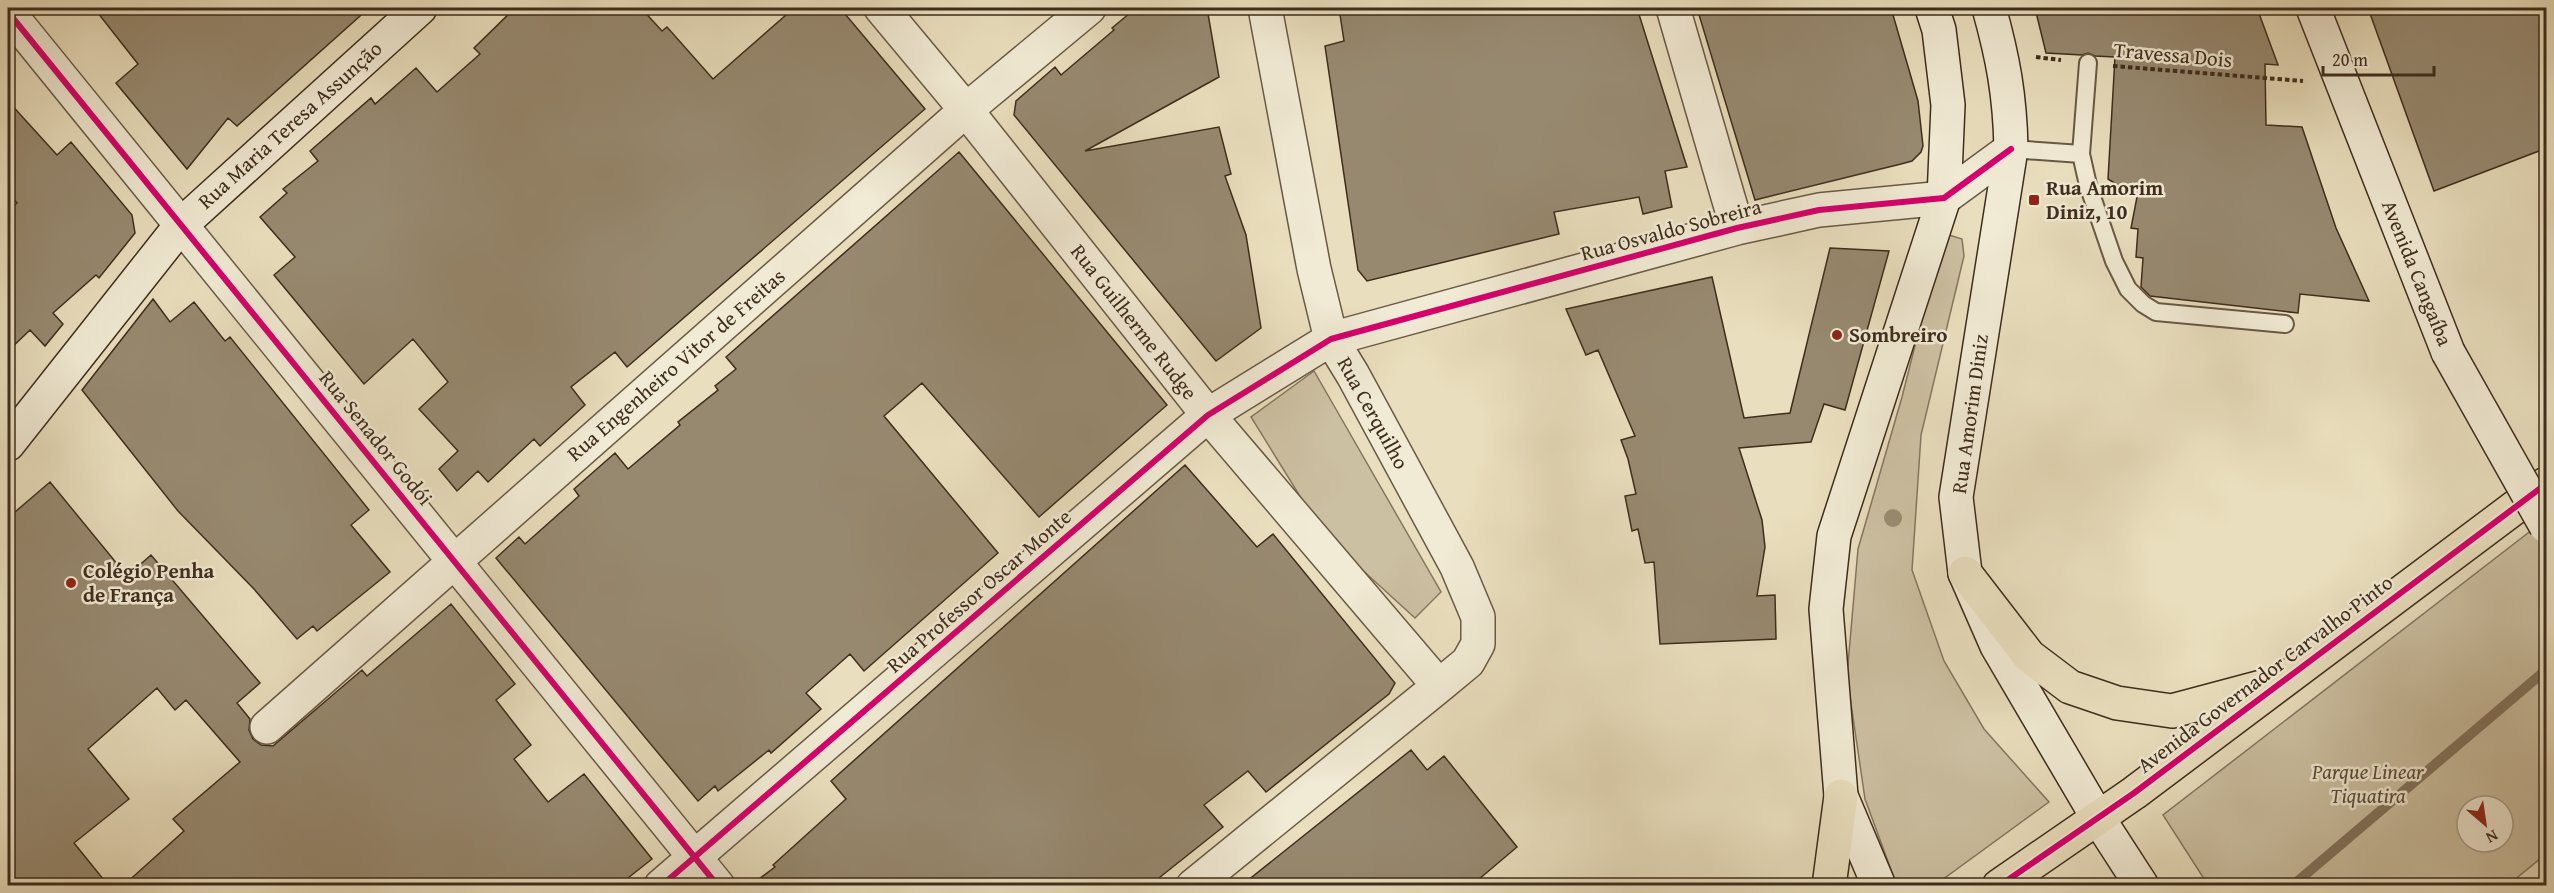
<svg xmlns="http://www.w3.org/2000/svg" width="2554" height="893" font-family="'Gentium Book Plus',serif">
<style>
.green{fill:#ccc0a2;stroke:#857660;stroke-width:1.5;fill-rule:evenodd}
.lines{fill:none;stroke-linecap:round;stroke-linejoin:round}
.stream{stroke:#82735d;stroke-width:10}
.building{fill:#978970;stroke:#3e2d1d;stroke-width:1.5}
.lane-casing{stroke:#695945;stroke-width:20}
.street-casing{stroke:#695945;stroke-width:36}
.secondary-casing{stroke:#3e2d1d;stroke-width:36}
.primary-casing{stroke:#3e2d1d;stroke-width:36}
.path{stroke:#3e2d1d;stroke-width:4;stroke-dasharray:4.5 3;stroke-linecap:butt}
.lane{stroke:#f1ead4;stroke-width:16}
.street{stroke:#f1ead4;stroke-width:33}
.secondary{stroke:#f1ead4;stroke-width:33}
.primary{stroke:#e9debd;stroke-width:33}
.secondary-bridge-casing{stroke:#3e2d1d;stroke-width:36;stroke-linecap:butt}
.secondary-bridge{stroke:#f1ead4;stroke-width:33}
.cycleway-casing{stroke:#f1ead4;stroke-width:10}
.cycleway{stroke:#d6006c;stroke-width:6}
.tree{fill:#9a8d74}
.poi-dot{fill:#8f2418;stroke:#f1ead4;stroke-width:2}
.labels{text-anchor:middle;stroke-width:5;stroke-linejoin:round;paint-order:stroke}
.street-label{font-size:21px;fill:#3e2d1d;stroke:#f1ead4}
.poi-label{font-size:21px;font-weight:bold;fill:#3e2d1d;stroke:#f1ead4;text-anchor:start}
.park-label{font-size:21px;font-style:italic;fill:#5a4a38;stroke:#f1ead4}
</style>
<rect width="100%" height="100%" fill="#e9debd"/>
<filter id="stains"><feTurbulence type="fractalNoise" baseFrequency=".00333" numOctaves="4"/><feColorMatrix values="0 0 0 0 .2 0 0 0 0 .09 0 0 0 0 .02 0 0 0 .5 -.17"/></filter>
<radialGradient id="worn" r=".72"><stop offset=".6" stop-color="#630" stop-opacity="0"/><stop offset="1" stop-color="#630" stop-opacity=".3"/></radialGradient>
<!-- green -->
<path class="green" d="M1949,235L1962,239L1964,256L1921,435L1912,570L1944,661L1984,729L2049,802L1935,885L1897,886L1865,799L1847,676L1858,549L1902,397L1941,243Z
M1314,371L1441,592L1415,618L1324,535L1251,417Z
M2546,519V854L2508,885H2208L2163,815ZM2467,806H2503V842H2467Z"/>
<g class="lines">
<!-- stream -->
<path class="stream" d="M2292,886L2546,670"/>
</g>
<!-- building -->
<path class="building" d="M94,8H369L237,126L228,118L187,169L116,83L138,64Z
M515,8H641L662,31L667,27L713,79L794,8H840L925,109L627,367L615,352L571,387L585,405L540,446L534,439L488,482L478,471L457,491L439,469L458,451L419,409L448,382L413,339L364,384L274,275L295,257L260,217L287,193L283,189L318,161L310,151L371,98L375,104L416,68L437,92L480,54L474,48Z
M1136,8H1207L1219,77L1085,151L1219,127L1231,174L1225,176L1246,235L1261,328L1216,361L1014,115L1016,101L1055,67L1061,75L1114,30L1112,28Z
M1339,8H1637L1687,167L1665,171L1672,207L1643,214L1639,197L1554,212L1559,234L1367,281L1358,270L1325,46L1344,41Z
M1697,8H1891L1918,101L1923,146L1921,152L1912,161L1901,164L1755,200Z
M2035,8H2257L2278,65L2265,64L2266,125L2302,127L2336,228L2369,301L2300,294L2298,313L2150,296L2141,287L2143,258L2136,257L2138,229L2131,228L2137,197L2108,179L2115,57L2095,56L2088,53L2082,55L2046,53Z
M2368,8H2547V148L2434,191Z
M8,101L57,155L71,142L132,215L135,233L99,278L96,275L53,313L63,324L45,346L30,330L8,351V211L17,203L8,193Z
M959,152L1167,405L1039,517L922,383L884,416L998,553L864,671L850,654L806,693L821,709L771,753L769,750L718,791L715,786L698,801L496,558L519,537L525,544L579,496L574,489L615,453L628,469L680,425L678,422L718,390L715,386L736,369L726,357Z
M1830,248L1889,251L1845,410L1824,404L1811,442L1739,448L1762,520L1765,547L1757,596L1775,595L1776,639L1660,644L1654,562L1645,563L1638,529L1632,531L1625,496L1636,494L1628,459L1621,440L1635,436L1598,350L1586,355L1566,309L1712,277L1744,418L1790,413Z
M153,299L170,322L194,302L225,341L230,337L369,510L351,525L390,572L317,631L313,626L297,639L254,589L178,511L82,390Z
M1185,465L1257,547L1273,534L1395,683L1389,694L1266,792L1248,771L1204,805L1223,827L1150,885H751L775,867L773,865L846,799L831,781Z
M50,482L127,576L151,555L260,683L237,703L250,719L249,730L253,739L261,745L273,746L362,670L367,676L451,604L515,684L496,700L531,745L514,759L548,802L584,774L652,859L619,885H124L184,831L173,819L240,762L186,700L175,710L157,688L88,749L129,799L74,843L108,885H8V518Z
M1411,750L1427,770L1444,756L1517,847L1472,885H1242Z"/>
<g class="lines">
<defs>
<path id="lane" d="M2088,63L2081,154L2088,185L2114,261L2128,289L2143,304L2156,312L2285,324
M2011,149L2081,154"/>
<path id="street" d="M881,8L966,110L1208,415L1439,686
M1673,8L1737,228
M8,12L718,886
M267,727L966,110L1089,8
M661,886L1208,415L1331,339L1737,228L1819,210L1944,198L2011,149
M1193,886L1439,686L1468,662L1478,644V617L1457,567L1353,375L1331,339L1314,269L1265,8"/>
<path id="secondary" d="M1989,8C2003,58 2010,96 2011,149L1956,497L1965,573L1997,646L2098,818L2142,886
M2313,8L2448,352
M8,444L182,224L420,8
M1879,886L1841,796L1826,609L1834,536L1944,198L1948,105L1939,30L1932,8"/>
<path id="primary" d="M1965,573L2029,656L2070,687L2117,703L2172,711L2262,687
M1829,886L1841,796
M1999,886L2134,793L2546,484"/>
</defs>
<!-- lane casing -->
<use href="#lane" class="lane-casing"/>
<!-- street casing -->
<use href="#street" class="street-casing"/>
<!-- secondary casing -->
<use href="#secondary" class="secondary-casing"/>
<!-- primary casing -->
<use href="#primary" class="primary-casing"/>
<!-- path -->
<path class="path" d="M2036,57L2061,60
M2113,66L2303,81"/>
<!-- lane -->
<use href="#lane" class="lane"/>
<!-- street -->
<use href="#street" class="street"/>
<!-- secondary -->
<use href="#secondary" class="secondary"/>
<!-- primary -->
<use href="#primary" class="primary"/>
<defs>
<path id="secondary-bridge" d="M2448,352L2546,526"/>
</defs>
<!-- secondary-bridge casing -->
<use href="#secondary-bridge" class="secondary-bridge-casing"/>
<!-- secondary-bridge -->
<use href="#secondary-bridge" class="secondary-bridge"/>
<defs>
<path id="cycleway" d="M8,12L718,886
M661,886L1208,415L1331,339L1737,228L1819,210L1944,198L2011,149
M1999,886L2134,793L2546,484"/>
</defs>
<!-- cycleway casing -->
<use href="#cycleway" class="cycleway-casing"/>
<!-- cycleway -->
<use href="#cycleway" class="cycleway"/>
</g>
<!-- trees -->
<circle class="tree" cx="1893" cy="518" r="9"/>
<!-- markers -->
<g class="poi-dot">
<rect x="2028" y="194" width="12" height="12" rx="3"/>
<circle cx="1837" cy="335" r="6"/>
<circle cx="71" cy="583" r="6"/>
</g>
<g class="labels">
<!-- street labels -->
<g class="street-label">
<text transform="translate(2173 55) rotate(5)" y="7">Travessa Dois</text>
<text transform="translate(290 125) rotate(-42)" y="7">Rua Maria Teresa Assunção</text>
<text transform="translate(1671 230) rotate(-15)" y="7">Rua Osvaldo Sobreira</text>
<text transform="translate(2417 273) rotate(68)" y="7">Avenida Cangaíba</text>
<text transform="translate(1134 322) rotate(52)" y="7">Rua Guilherme Rudge</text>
<text transform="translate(676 365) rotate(-41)" y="7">Rua Engenheiro Vitor de Freitas</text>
<text transform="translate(1373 413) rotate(61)" y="7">Rua Cerquilho</text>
<text transform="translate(1970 414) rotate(-82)" y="7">Rua Amorim Diniz</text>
<text transform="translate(376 438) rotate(51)" y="7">Rua Senador Godói</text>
<text transform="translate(979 591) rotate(-41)" y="7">Rua Professor Oscar Monte</text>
<text transform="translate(2265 674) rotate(-37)" y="7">Avenida Governador Carvalho Pinto</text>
</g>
<!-- poi labels -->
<g class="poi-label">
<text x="2046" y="195">Rua Amorim<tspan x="2046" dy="24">Diniz, 10</tspan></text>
<text x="1849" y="342">Sombreiro</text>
<text x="83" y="578">Colégio Penha<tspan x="83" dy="24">de França</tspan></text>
</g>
<!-- park labels -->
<g class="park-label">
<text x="2368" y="779">Parque Linear<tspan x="2368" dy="24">Tiquatira</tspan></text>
</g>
</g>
<!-- margin -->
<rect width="2554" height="893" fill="none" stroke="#e9debd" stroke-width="30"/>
<rect x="9" y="9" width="2536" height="875" fill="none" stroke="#3e2d1d" stroke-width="3"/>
<rect x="15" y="15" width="2524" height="863" fill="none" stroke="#3e2d1d" stroke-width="1.5"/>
<!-- north arrow -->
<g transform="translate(2485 824) rotate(151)"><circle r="28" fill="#f1ead4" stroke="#a99e8b" stroke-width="1.5"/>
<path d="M0-4.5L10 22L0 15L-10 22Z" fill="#8f2418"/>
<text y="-9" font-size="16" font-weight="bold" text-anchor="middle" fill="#3e2d1d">N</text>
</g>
<!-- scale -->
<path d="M2323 66v9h111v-9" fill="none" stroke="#3e2d1d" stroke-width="3"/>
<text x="2332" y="66" font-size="18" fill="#3e2d1d" stroke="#f1ead4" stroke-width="4.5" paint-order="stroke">20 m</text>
<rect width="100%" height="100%" filter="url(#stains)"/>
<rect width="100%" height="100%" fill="url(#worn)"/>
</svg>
